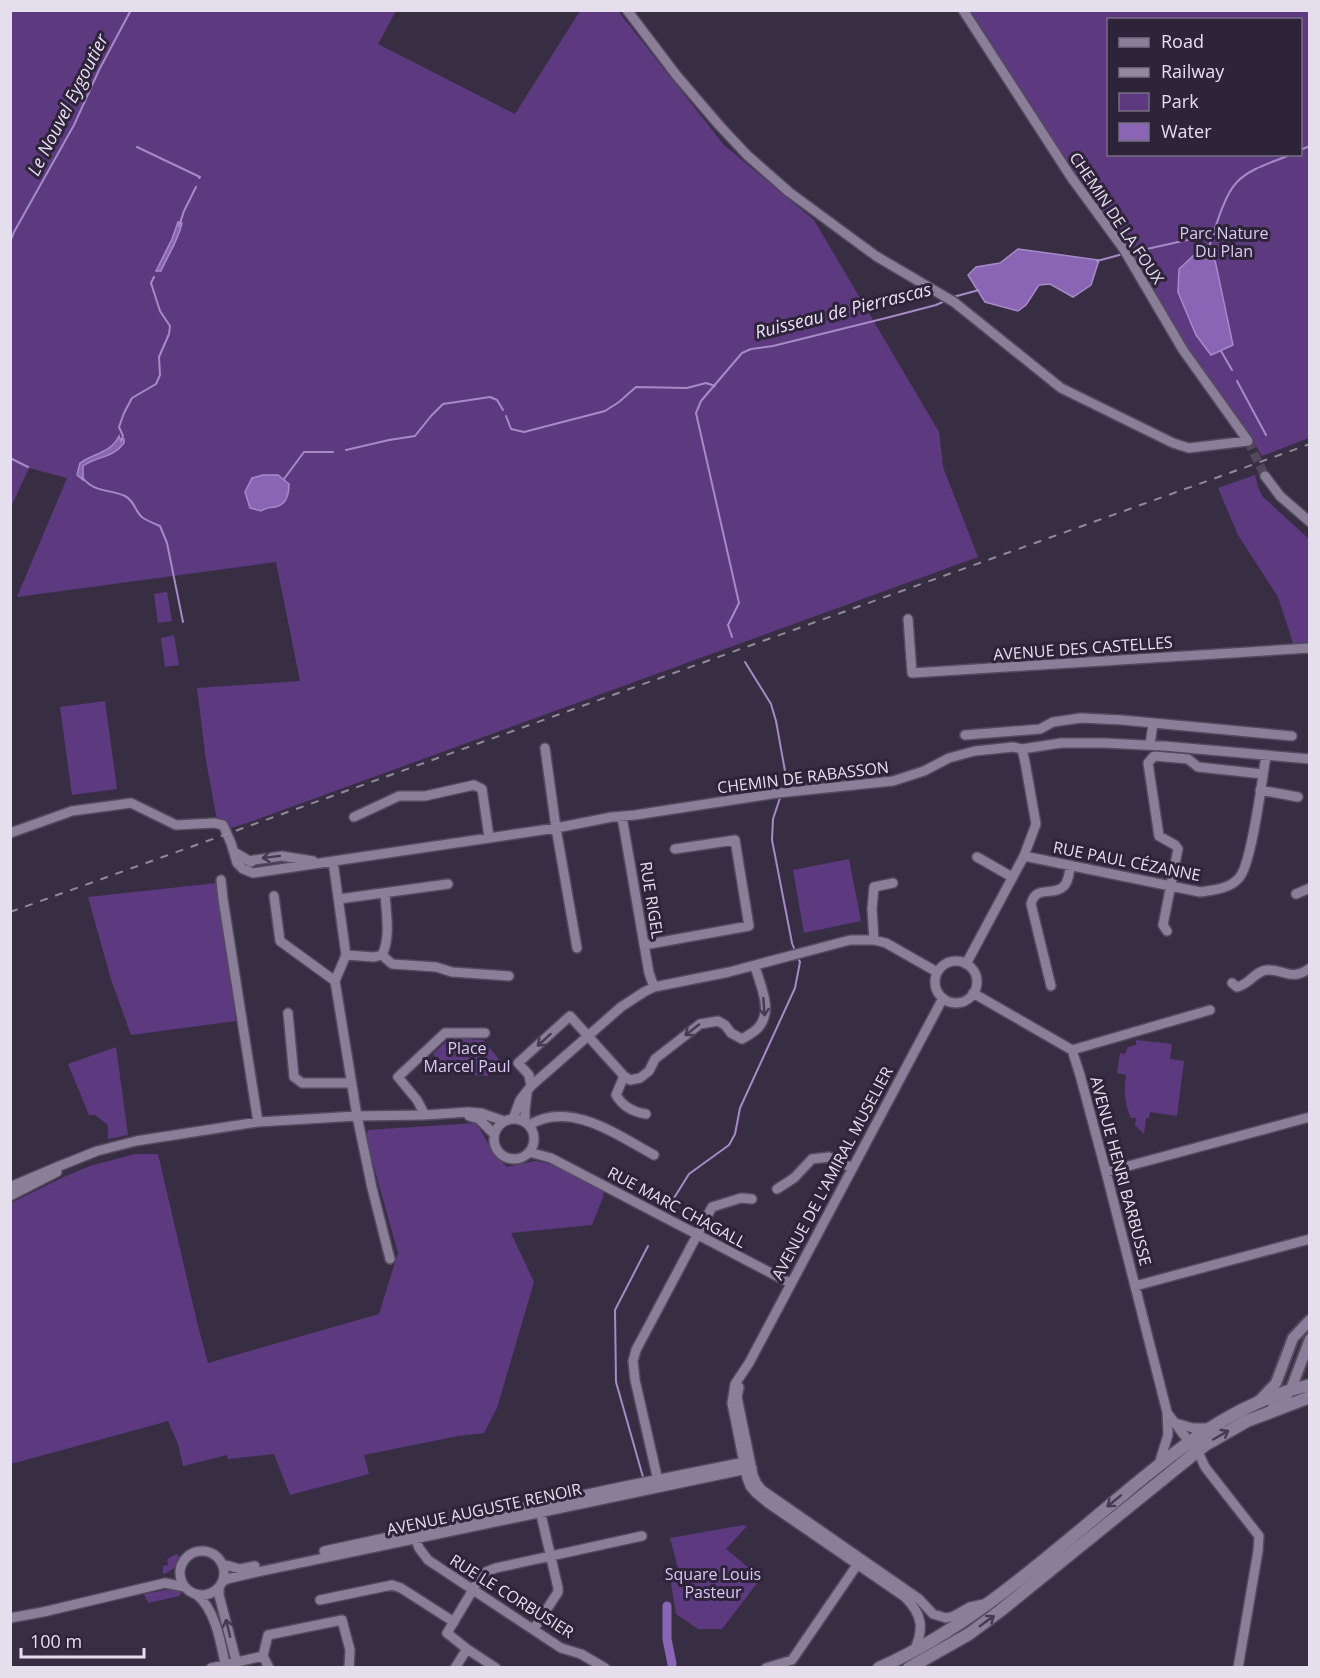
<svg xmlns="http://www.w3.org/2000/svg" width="1320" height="1678" font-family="'Open Sans',sans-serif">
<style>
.green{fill:#5d3a80;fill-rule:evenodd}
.water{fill:#8b65b5;stroke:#a68ac6;stroke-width:1.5}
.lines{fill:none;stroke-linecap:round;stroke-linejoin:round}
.stream{stroke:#a68ac6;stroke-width:2}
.canal{stroke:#8b65b5;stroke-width:9}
.minor-tunnel{stroke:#52495d;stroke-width:9;stroke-dasharray:9 4.5;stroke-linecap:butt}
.minor-casing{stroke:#524a5d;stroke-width:12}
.tertiary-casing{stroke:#524a5d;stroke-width:14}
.secondary-casing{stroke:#524a5d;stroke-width:15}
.minor{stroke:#8a7e98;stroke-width:9}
.tertiary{stroke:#8a7e98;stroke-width:10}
.secondary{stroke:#8a7e98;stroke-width:12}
.rail{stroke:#91899b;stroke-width:2;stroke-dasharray:8 8;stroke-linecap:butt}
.oneway{stroke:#453a52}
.labels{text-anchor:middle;stroke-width:6;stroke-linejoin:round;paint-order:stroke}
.street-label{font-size:16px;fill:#e5dfed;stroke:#2e243a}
.park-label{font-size:16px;fill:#dbc8f4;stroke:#2e243a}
.water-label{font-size:18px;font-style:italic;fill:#e8dff5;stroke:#2e243a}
</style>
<rect width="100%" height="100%" fill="#382e44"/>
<!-- green -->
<path class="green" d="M11,11H396L378,44L515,114L580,11H618L724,145L814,220L939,432L943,467L978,557L247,823L231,828L217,820L206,761L197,688L300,681L276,562L17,597L67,478L29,468L11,507Z
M968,11H1309V438L1262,456L1242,423L1201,373L1168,319L1128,247L1096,207ZM1108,20H1300V154H1108Z
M1255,475L1258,487L1263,497L1309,539V648L1295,649L1278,597L1238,535L1218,488Z
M167,592L172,621L158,623L154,594Z
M174,635L179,665L165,667L161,638Z
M105,701L117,789L72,795L60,707Z
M849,859L861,921L804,933L793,870Z
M217,883L236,1021L131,1035L111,979L88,897Z
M450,1038L483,1040L501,1062L487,1076L450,1073L433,1054Z
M1136,1040L1172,1044L1170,1059L1184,1061L1177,1116L1150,1112L1149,1118H1146L1144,1134L1135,1125L1136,1118H1131C1124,1103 1124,1090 1126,1075L1117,1073L1120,1053L1125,1054L1128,1047L1136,1045Z
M116,1047L128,1135L108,1139V1125L95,1115H89L68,1064Z
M476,1123L495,1155L507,1167L535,1161L550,1164L604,1190L603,1197L592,1225L511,1233L534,1282L497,1408L484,1433L458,1436L364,1455L369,1474L290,1495L274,1454L228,1459L227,1455L183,1466L178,1444L168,1421L11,1464V1203L66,1176L90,1166L135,1154H158L197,1322L208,1363L379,1314L398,1253L366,1138L368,1130Z
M744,1525L747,1526L726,1549L761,1578L722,1629H698L676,1614L670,1577L680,1575L670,1538Z
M177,1554L180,1557C176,1566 173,1571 163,1574V1566L168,1565L167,1559Z
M166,1590H179L181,1593L179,1596L148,1603L144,1594Z"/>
<!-- water -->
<path class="water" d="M178,222L182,223C178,241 168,255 161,271H156L172,239Z
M1018,249L1099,260L1091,285L1073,297L1050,284L1039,285L1026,305L1018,311L985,302L968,275L976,267L1000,263Z
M1193,256H1206L1215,260L1233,345L1211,355L1196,335L1178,292L1179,269Z
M119,436L120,439H124V443C112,459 99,455 83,466V480L77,475L80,463C94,453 111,453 119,436Z
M263,475H278L289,484C289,494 287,505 275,507C269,508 267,507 261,511L250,508L245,492L252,478Z"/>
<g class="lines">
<!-- stream -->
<path class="stream" d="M137,147L200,177L199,178
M1300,150L1310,146
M179,226L184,211L196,187
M10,242L14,232L74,125L99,70L131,10
M1129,253L1214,234
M1206,256C1213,236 1223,196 1237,182C1250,168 1274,162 1292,154
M1097,261L1123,254
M953,297L979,290
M1221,351L1232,370
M1237,381L1266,435
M506,416L511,429L524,432L605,411L619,402L636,387L687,388L706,383L715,386
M121,441L123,436L119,427L124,413L132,398L156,384L160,375L159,357L169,334L170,326L160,311L151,283L154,277
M346,450L389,440L415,436L431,416L443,404L490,397L497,400L503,410
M10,458L28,467
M82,477C94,493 110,489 125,496C135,501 135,512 143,518C148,521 155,524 160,526L167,543L183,622
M284,479L304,452H333
M732,637L728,625L739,603L696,413L701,401L742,353L751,349L773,346L890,317L936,305L945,301
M745,662L771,704L776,721L787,782L784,790
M781,795L773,819L772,840L792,943L795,951
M674,1198L689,1174L729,1145L735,1134L740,1108L795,988L800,962L797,956
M643,1477L616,1382L615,1310L648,1246"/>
<!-- canal -->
<path class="canal" d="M667,1606V1639L672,1664"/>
<!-- minor-tunnel -->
<path class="minor-tunnel" d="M1248,441L1265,476"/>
<defs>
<path id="minor" d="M627,10L677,76L719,125L747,155L789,192L876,256L954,302L1061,388L1173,443L1189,448L1248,441L1183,350L1123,248L1071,177L963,10
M1265,476L1280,496L1310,522
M908,619L912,673L1310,648
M965,735L1040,729L1053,722L1081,718L1122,720L1292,736
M1150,745L1153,723
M545,748L556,828L577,948
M1260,790L1298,797
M354,817L399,796H425L474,785L482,789L489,837
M622,817L649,973L654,987
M10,833L72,811L131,803L176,825L214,823L223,825L231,843L237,863L243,869L253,873L556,828L612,817L635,815L778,793L893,781L924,771L949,758L975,751L1013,747L1022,749L1061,743H1104L1164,746L1310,759
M234,852L251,862L254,860L282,856L313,861
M1024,856L1200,892C1214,890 1229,889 1239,878C1252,864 1262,779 1266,756
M977,857L1012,877
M333,861L346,955L335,981L357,1116L372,1188L390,1259
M221,880L223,899L258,1122
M1296,894L1310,888
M274,896L280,941L335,981
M339,899L448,884
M1167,931L1163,925L1178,849L1175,845L1159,836L1148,763L1154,756L1188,759L1198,767L1263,774
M874,940L872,909L874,887L893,883
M644,945L749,926L735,840L675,849
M346,955L374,957L382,955
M382,955L392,964L436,967L452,972L509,976
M382,955C391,937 386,913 385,893
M935 982a21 21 0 1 1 42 0a21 21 0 1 1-42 0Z
M966,964L1024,856L1036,824L1025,762L1022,749
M1232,983L1237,987C1249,985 1255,971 1267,970C1285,969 1291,982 1310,968
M1051,986L1031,904C1036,884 1054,897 1064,886C1069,881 1069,873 1070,867
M973,993L1072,1050L1080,1075L1106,1172L1167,1412L1168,1435L1159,1464
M288,1013L294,1077L302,1083H351
M1072,1050L1210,1010
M624,1076L616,1095C623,1107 633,1112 646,1114
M531,1086L529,1075L518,1063L570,1016L624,1076L630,1080L640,1078L649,1071L655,1059L700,1024L718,1021L725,1025L731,1033L742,1039C747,1036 753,1033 758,1028C774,1010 760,986 755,966
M425,1115L417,1100L398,1077L445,1033H485
M469,1116L479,1119L494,1134
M494 1139a20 20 0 1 1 40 0a20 20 0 1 1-40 0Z
M513,1119L520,1100L531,1086L621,1007L644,992L654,987L729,972L850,940H874L886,943L937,972
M525,1122V1109L527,1094
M529,1125C570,1100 617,1135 654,1155
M529,1152L551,1158L790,1283
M1106,1172L1310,1117
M10,1187L57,1167L97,1151L136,1141L258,1122L357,1116L425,1115L468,1112L481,1113L504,1121
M777,1189L794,1178L812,1159L829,1157L852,1168
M10,1196L57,1172
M1135,1286L1310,1239
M739,1387L737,1397L753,1475L757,1484L762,1490L919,1599L933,1614L946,1618L954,1616L970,1607L984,1604
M1168,1414L1200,1456L1205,1467L1259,1536L1258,1551L1238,1668
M1175,1423L1193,1428H1210
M659,1485L635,1380L633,1361L636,1350L712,1207L741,1198L752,1199
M414,1534L419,1548L428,1560L561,1648L581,1654L605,1668
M324,1551L620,1487L750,1461
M180 1573a22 22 0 1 1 44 0a22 22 0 1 1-44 0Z
M222,1564L240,1569L255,1566
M222,1582L227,1579L248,1574L752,1468
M219,1588V1595L238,1668
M197,1595C216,1610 221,1645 226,1668
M320,1600L392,1585L401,1588L454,1622
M10,1618L43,1612L165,1583L185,1587
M534,1629L558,1592V1588L539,1506
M914,1651C924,1629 923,1615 905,1597L768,1503L756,1493L750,1486L747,1478L732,1403L735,1384L749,1363L943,998
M211,1668L263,1656
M269,1668L263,1656L268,1635L342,1620L350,1650L349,1668
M455,1668L467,1649
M496,1668L467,1649L447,1633L483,1573L496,1568L642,1536
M766,1668L792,1660L857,1565"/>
<path id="tertiary" d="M1258,1402L1276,1383L1293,1338L1310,1320
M1273,1407L1283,1401L1291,1389L1310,1339"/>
<path id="secondary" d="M879,1668C968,1629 1046,1558 1120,1497C1176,1450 1236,1401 1310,1385
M909,1668L969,1634L1000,1611L1205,1445L1247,1421L1310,1397"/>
</defs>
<!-- minor casing -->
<use href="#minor" class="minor-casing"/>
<!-- tertiary casing -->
<use href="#tertiary" class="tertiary-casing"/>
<!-- secondary casing -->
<use href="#secondary" class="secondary-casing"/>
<!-- minor -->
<use href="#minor" class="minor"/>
<!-- tertiary -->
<use href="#tertiary" class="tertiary"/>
<!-- secondary -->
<use href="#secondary" class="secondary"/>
<!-- rail -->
<path class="rail" d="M10,912L1310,444"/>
</g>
<!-- one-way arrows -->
<defs><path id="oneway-shaft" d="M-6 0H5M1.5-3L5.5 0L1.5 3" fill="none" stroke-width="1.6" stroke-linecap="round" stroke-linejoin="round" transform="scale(1.5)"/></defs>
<g class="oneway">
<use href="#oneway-shaft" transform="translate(271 857) rotate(173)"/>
<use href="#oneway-shaft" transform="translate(764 1007) rotate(86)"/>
<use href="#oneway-shaft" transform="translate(692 1030) rotate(142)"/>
<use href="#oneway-shaft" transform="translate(544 1040) rotate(138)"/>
<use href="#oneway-shaft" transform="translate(1221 1435) rotate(-30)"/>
<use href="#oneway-shaft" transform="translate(1114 1501) rotate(141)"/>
<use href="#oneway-shaft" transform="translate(987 1621) rotate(-36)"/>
<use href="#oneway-shaft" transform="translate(228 1628) rotate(-104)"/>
</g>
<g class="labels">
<!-- street labels -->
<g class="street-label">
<text transform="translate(1117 218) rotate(56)" y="6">CHEMIN DE LA FOUX</text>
<text transform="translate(1083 648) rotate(-4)" y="6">AVENUE DES CASTELLES</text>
<text transform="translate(803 777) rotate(-7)" y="6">CHEMIN DE RABASSON</text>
<text transform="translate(1127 861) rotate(11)" y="6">RUE PAUL CÉZANNE</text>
<text transform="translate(652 900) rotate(81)" y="6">RUE RIGEL</text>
<text transform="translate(1121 1171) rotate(75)" y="6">AVENUE HENRI BARBUSSE</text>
<text transform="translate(832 1173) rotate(-62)" y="6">AVENUE DE L'AMIRAL MUSELIER</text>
<text transform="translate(677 1207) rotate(28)" y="6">RUE MARC CHAGALL</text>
<text transform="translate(484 1509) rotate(-12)" y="6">AVENUE AUGUSTE RENOIR</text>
<text transform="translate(512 1596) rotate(32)" y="6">RUE LE CORBUSIER</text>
</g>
<!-- park labels -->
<g class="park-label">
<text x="1224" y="239">Parc Nature<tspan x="1224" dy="18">Du Plan</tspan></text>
<text x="467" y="1054">Place<tspan x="467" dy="18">Marcel Paul</tspan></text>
<text x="713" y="1580">Square Louis<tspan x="713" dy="18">Pasteur</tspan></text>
</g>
<!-- water labels -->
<g class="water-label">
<text transform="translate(68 105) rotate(-63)" y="6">Le Nouvel Eygoutier</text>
<text transform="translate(843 311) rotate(-14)" y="6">Ruisseau de Pierrascas</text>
</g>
</g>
<!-- border -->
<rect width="1320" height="1678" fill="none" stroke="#e5dfed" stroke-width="24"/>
<!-- legend -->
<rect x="1107" y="18" width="195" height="138" fill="#2e243a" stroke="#776f82" stroke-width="1.5"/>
<rect x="1119" y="38" width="30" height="9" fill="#8a7e98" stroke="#776f82" stroke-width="1.5"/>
<text x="1161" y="48" font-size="18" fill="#e5dfed">Road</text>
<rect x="1119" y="68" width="30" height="9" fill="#91899b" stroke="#776f82" stroke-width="1.5"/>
<text x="1161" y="78" font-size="18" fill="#e5dfed">Railway</text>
<rect x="1119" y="93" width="30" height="18" fill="#5d3a80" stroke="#776f82" stroke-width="1.5"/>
<text x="1161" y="108" font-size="18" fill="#e5dfed">Park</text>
<rect x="1119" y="123" width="30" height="18" fill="#8b65b5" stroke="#776f82" stroke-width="1.5"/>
<text x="1161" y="138" font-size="18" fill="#e5dfed">Water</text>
<!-- scale -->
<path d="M21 1648v9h123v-9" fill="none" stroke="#e5dfed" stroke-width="3"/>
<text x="30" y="1648" font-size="18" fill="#e5dfed" stroke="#2e243a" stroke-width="4.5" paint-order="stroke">100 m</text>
</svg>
